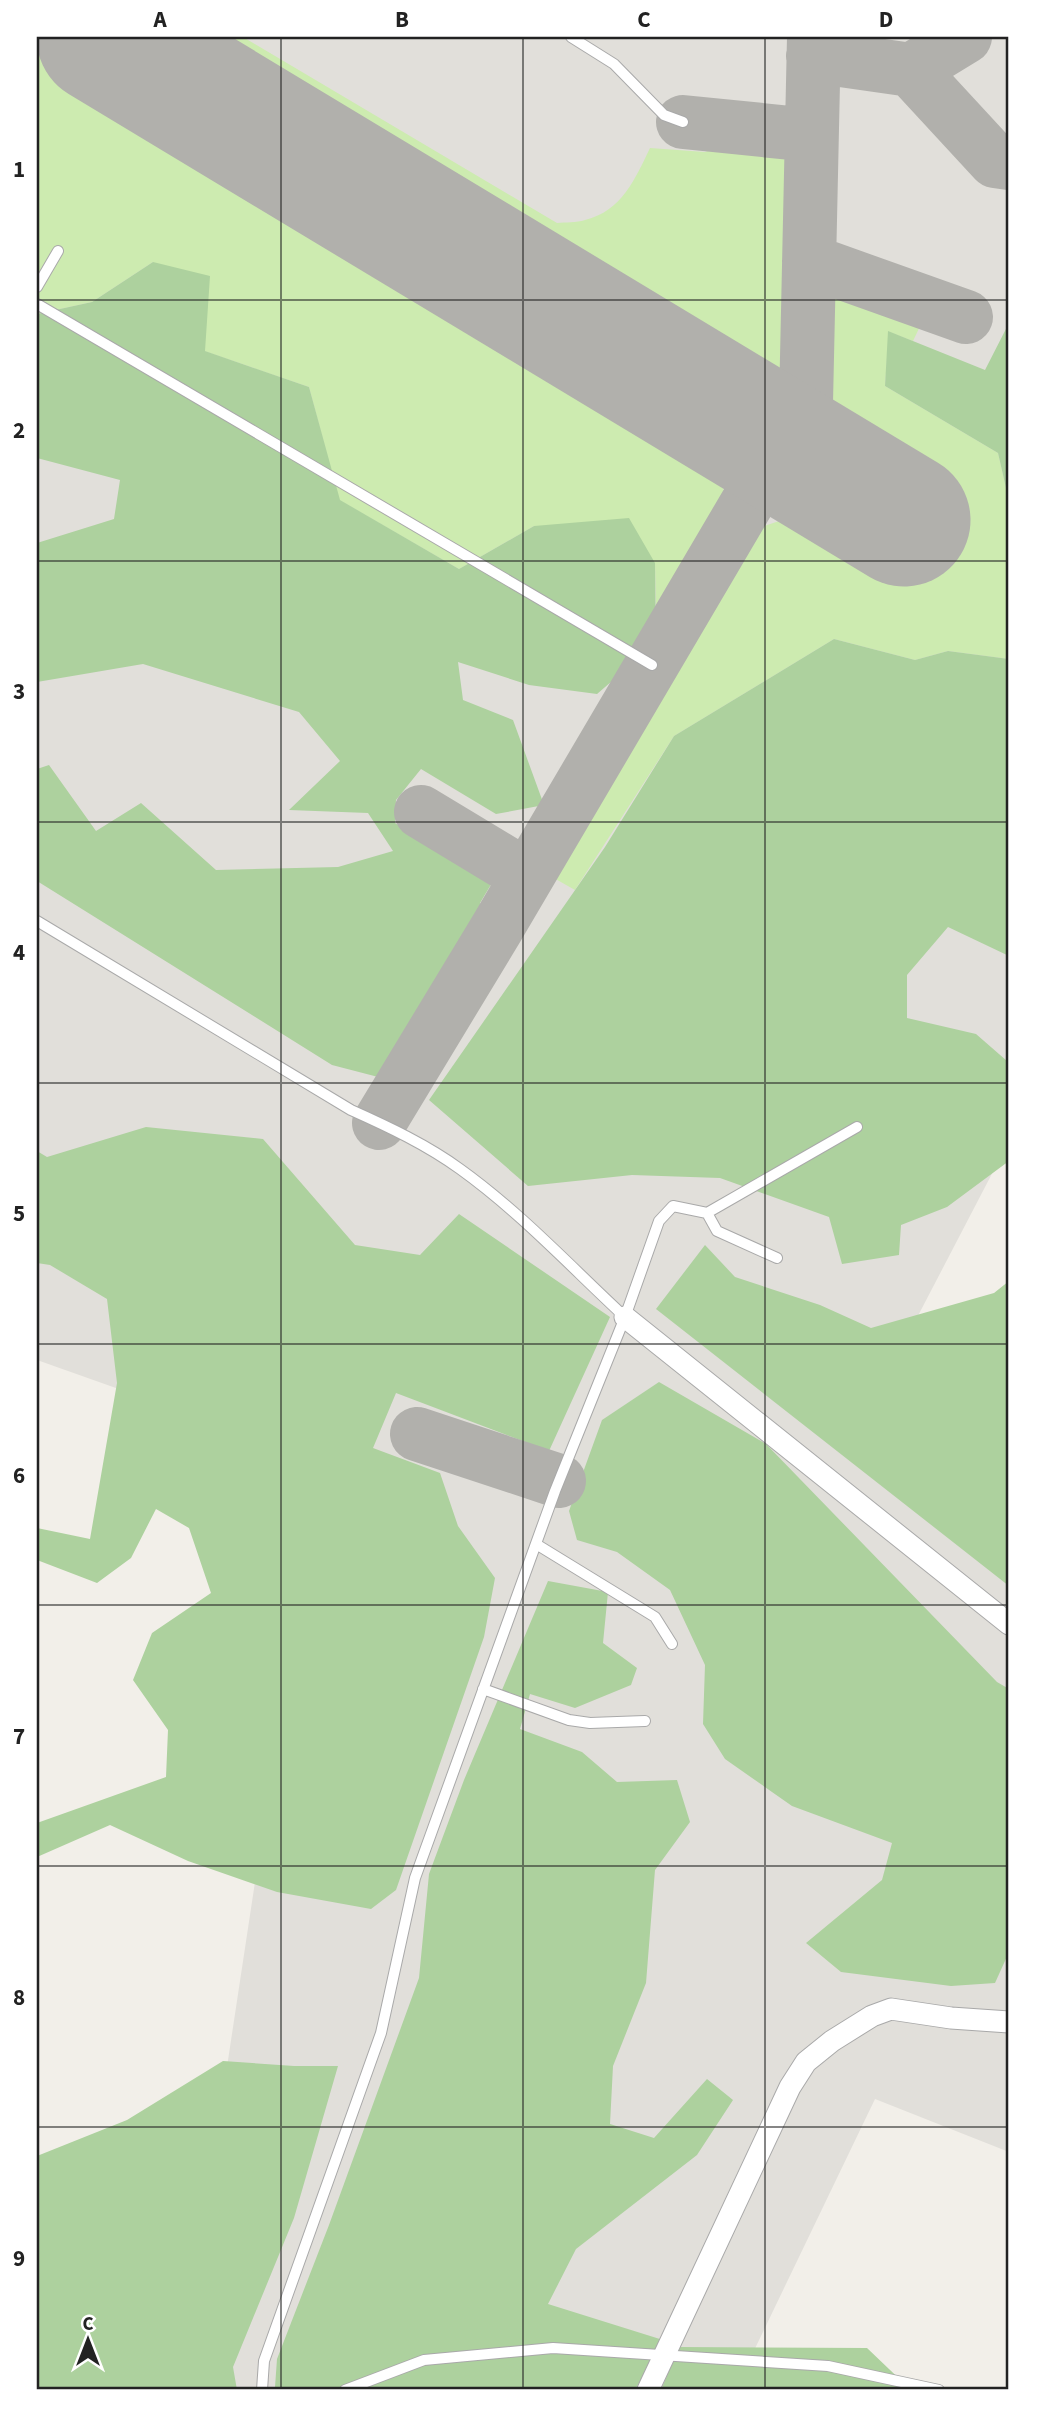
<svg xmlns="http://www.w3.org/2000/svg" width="1046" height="2427" font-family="'Source Sans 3',sans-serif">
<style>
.airport{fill:#e1dfda}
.grass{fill:#cdebb0}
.forest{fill:#add19e}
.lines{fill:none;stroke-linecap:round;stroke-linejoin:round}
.taxiway{stroke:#b1b0ac;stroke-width:54}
.runway{stroke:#b1b0ac;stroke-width:133}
.lane-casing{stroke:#a9a9a9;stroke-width:12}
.street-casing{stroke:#a9a9a9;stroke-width:23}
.lane{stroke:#fff;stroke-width:10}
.street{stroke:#fff;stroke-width:21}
.grid{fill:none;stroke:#222;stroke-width:2;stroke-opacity:0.55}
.neatline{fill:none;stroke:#222;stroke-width:2.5}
.grid-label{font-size:23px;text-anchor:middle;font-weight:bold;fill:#222}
</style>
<rect width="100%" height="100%" fill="#f2efe9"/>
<!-- airport -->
<path class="airport" d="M37,37H1009V1141L896,1358L1009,1424V2152L875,2099L735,2390H178L319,1460L37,1360Z"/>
<!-- grass -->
<path class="grass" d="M195,37H243L557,223C566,222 576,223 585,220C622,211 635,179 650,148L705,152L730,142L787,148L802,168L798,238L784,247L783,270L795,290L790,366L774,385Z
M37,52L710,457L727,498L656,608L655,563L534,526L459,569L339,500L309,387L204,351L153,262L92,302L37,314Z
M837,281L925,316L913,341L889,332L885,386L998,453L1009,501V659L948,651L915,660L834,639L674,736L575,890L552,877L758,528L800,514L889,563L935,484L819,413V297Z"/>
<!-- forest -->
<path class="forest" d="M153,262L210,276L205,351L309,387L340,500L459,569L534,526L629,518L655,563L656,643L597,694L529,685L458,662L463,700L513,720L544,805L496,814L421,769L396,800L395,823L425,842L467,851L496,876L480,903L486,919L422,1040L382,1078L332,1065L37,881V769L49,765L96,831L141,803L216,870L338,867L393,851L368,813L289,810L340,761L299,712L143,664L37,682V543L114,519L120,480L37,458V314L92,302Z
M1009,323V501L998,453L885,386L888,331L985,370Z
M834,639L915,660L948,651L1009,659V956L948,927L907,975V1018L976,1034L1007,1061L1006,1106L1009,1161L947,1207L901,1225L899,1255L842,1264L829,1217L720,1178L632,1175L528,1186L429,1100L605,847L674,736Z
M146,1127L263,1139L355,1245L420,1255L459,1214L610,1317L549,1451L396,1393L373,1448L440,1473L458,1526L495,1578L484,1637L396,1890L371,1909L277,1892L188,1861L110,1825L37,1857V1823L166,1777L168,1730L133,1680L152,1633L211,1593L189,1528L156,1509L131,1558L97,1583L37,1560V1528L90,1539L117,1383L107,1299L50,1265L37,1263V1151L47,1157Z
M705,1245L735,1277L820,1305L871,1328L994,1293L1009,1281V1586L656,1309Z
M659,1382L766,1444L997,1682L1009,1689V1952L995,1983L951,1986L841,1972L806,1943L882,1880L892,1843L792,1806L725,1759L703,1724L705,1665L670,1590L617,1552L577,1540L569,1511L602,1420Z
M548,1581L608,1592L603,1643L637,1668L631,1685L575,1708L530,1694L520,1729L582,1752L617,1782L677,1780L690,1822L655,1870L646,1983L613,2066L610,2124L654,2138L707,2079L733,2100L697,2155L576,2249L548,2304L663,2340L635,2390H283L275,2387L277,2359L329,2225L419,1978L429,1874L464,1780Z
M223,2061L294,2066H338L294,2218L233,2367L237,2390H37V2156L127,2120Z
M679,2347L867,2348L911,2390H661Z"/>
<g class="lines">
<!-- taxiway -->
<path class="taxiway" d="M813,56L911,70L995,161L1009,163
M911,70L965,37
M683,122L811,135
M809,261L966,317
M421,812L527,876
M379,1123L497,928L806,403L814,37
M417,1434L559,1481"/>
<!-- runway -->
<path class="runway" d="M103,37L904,520"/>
<defs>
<path id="lane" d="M571,37L614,64L664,115L683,122
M37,287L58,251
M37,304L652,665
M37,921L351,1110C389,1127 427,1145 460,1169C520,1212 571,1267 625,1317
M707,1213L717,1231L777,1258
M536,1544L655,1617L672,1644
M483,1689L569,1720L590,1723L645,1721
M262,2390L264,2361L381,2033L415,1878L555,1491L625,1317L659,1221L673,1206L707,1213L857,1127
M345,2390L424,2360L553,2348L828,2366L939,2390"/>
<path id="street" d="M625,1317L1009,1624
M648,2390L790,2087L806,2062L832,2041L872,2016L891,2009L951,2018L1009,2022"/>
</defs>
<!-- lane casing -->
<use href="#lane" class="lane-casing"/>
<!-- street casing -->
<use href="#street" class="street-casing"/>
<!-- lane -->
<use href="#lane" class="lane"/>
<!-- street -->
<use href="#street" class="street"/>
</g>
<!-- grid -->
<path class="grid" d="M281,37V2390M523,37V2390M765,37V2390M37,300H1009M37,561H1009M37,822H1009M37,1083H1009M37,1344H1009M37,1605H1009M37,1866H1009M37,2127H1009"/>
<!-- border -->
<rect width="1046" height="2427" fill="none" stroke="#ffffff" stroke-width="77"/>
<!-- north arrow -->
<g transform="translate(88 2340)" stroke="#ffffff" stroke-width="5" paint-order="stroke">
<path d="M0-5L12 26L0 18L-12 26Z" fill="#222222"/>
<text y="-10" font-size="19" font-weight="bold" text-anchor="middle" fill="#222222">С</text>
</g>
<rect x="38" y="38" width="969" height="2350" class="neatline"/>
<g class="grid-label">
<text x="160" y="27">A</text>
<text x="402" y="27">B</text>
<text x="644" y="27">C</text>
<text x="886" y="27">D</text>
<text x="19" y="177">1</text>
<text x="19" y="438">2</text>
<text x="19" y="699">3</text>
<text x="19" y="960">4</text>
<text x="19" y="1221">5</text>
<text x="19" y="1483">6</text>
<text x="19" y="1744">7</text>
<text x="19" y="2005">8</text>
<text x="19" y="2266">9</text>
</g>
</svg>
